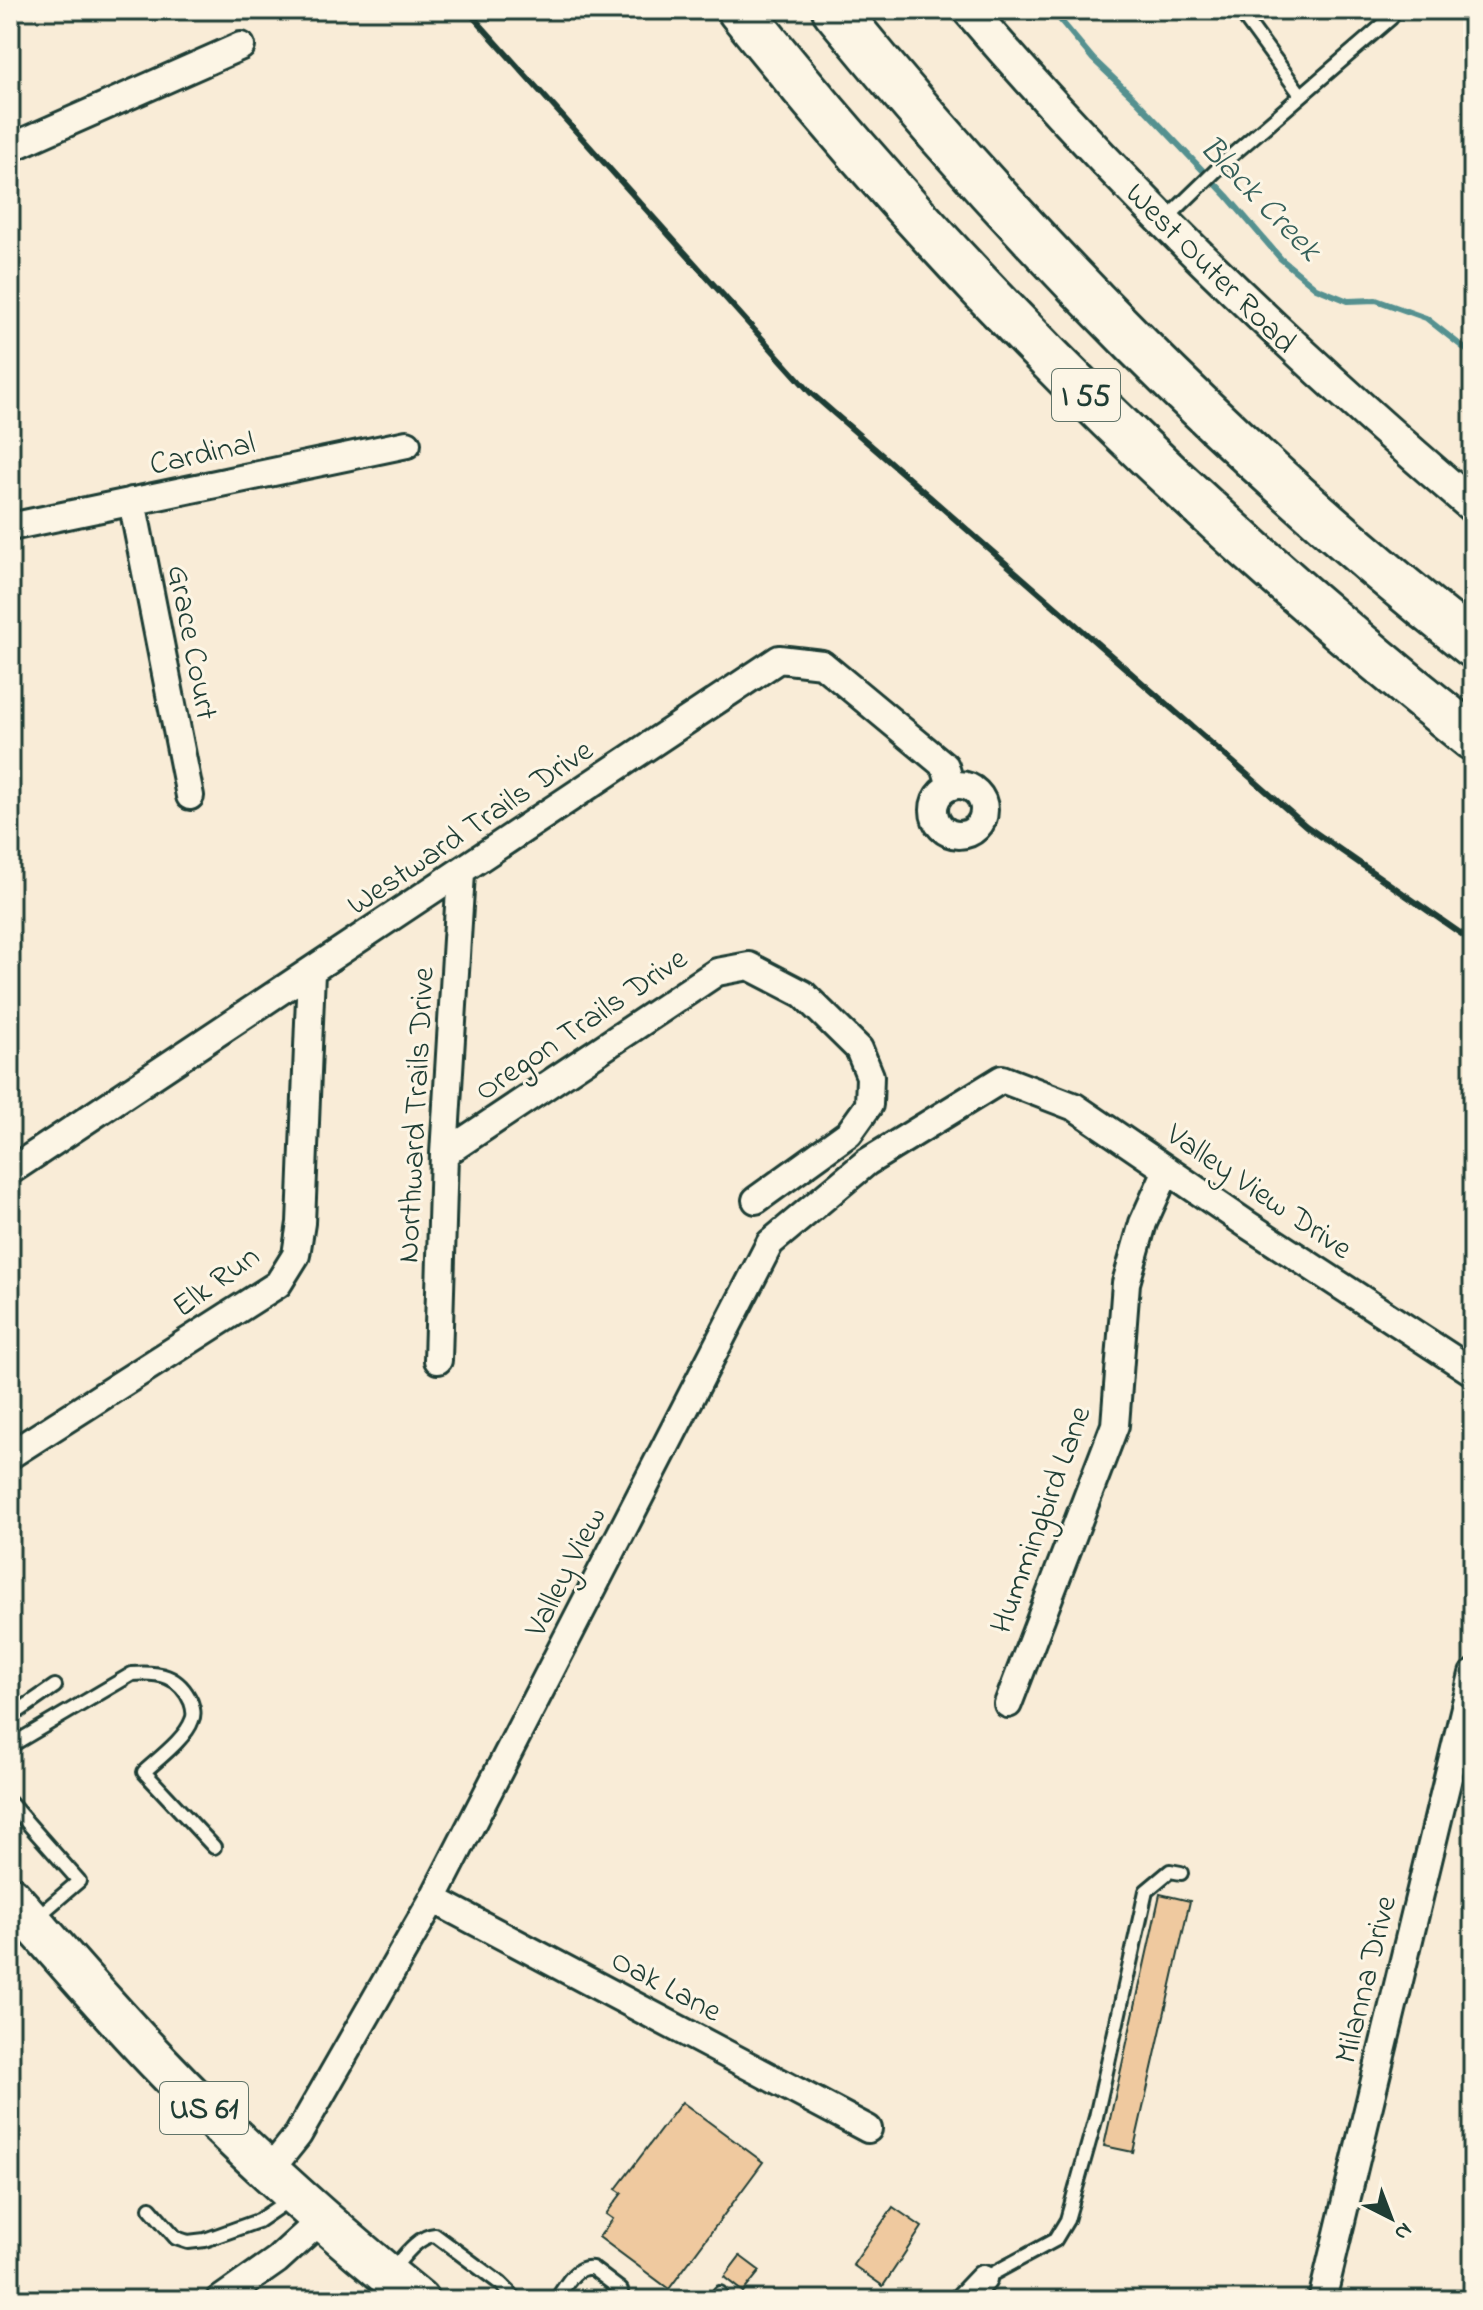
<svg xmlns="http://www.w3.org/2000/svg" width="1483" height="2310" font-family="'Indie Flower',sans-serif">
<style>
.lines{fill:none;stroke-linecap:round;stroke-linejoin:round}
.stream{stroke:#549190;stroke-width:6}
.building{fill:#efc99f;stroke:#1f3d34;stroke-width:2}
.service-casing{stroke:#1f3d34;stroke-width:18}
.minor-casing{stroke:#1f3d34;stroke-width:32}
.tertiary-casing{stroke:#1f3d34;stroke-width:38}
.primary-casing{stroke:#1f3d34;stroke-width:46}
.motorway-casing{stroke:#1f3d34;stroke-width:50}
.service{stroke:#fcf5e5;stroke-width:12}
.minor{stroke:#fcf5e5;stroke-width:26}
.tertiary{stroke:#fcf5e5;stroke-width:32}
.primary{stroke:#fcf5e5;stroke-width:40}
.motorway{stroke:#fcf5e5;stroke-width:44}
.rail{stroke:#1f3d34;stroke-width:6}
.labels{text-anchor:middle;stroke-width:6;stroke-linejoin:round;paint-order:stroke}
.shield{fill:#fcf5e5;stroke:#617469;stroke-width:2}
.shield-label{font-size:30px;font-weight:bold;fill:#1f3d34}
.street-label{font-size:32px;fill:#1f3d34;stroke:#fcf5e5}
.water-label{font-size:34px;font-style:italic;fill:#35605a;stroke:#fcf5e5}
</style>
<rect width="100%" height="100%" fill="#f9ecd7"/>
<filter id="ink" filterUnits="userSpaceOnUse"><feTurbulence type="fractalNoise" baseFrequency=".0125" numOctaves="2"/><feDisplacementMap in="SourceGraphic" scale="16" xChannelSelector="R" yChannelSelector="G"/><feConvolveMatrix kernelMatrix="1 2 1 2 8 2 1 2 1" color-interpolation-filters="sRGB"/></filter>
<g filter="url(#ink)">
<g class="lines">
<!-- stream -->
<path class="stream" d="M1052,10L1093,59L1135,99L1227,196L1281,259L1316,288L1348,301L1376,300L1426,318L1469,352L1473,358"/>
</g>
<!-- building -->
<path class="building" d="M1160,1894L1190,1901L1133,2152L1104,2146Z
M682,2102L763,2162L669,2289L599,2237L613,2219L606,2214L622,2193L616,2189Z
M893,2207L922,2227L883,2286L853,2265Z
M740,2256L760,2271L743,2292L724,2277Z"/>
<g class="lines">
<defs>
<path id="service" d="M1239,10L1301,95
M1166,219L1230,157L1391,18L1385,10
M10,1717L55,1686
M10,1746L132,1674C159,1672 179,1675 191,1702C193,1708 195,1714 192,1720C186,1738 158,1759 144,1772L214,1847
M10,1803L79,1881L36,1918
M150,2208L176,2238L188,2242L205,2240L258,2221L290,2199
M391,2271C402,2259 417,2236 435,2235L501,2284L517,2300
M983,2279L1055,2240L1067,2220L1096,2117L1146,1891L1170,1871L1181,1873
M556,2300C566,2286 574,2266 592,2268L621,2290V2300
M715,2300L720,2293"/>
<path id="minor" d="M10,148L241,46
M132,501L190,796
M10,527L407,444
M934 810a25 25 0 1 1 50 0a25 25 0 1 1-50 0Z
M444,1154L717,972L749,966L803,994L859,1049L870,1076L869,1105L849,1133L756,1200
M10,1171L779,659L822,664L945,766L951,786
M438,1360L444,1154L461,873
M10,1455L278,1284L296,1255L301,1223L311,972
M1008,1704L1115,1425L1126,1283L1143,1223L1167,1170
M433,1899L868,2129
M269,2171L298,2135L433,1899L770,1243L867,1162L1002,1079L1075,1107L1248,1225L1473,1372
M220,2300L277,2260L322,2219
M963,2300L983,2279
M1322,2300L1473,1674"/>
<path id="tertiary" d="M969,10C1122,190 1294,353 1473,506"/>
<path id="primary" d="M10,1897C60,1953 109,2011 161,2065C241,2149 328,2227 418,2300"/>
<path id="motorway" d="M740,10C955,280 1203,523 1473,738
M835,10C1023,241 1239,460 1473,645"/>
</defs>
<!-- service casing -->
<use href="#service" class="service-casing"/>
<!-- minor casing -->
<use href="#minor" class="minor-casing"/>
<!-- tertiary casing -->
<use href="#tertiary" class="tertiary-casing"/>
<!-- primary casing -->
<use href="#primary" class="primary-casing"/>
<!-- motorway casing -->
<use href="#motorway" class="motorway-casing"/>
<!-- service -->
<use href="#service" class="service"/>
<!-- minor -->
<use href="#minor" class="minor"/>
<!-- tertiary -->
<use href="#tertiary" class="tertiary"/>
<!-- primary -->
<use href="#primary" class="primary"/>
<!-- motorway -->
<use href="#motorway" class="motorway"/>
<!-- rail -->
<path class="rail" d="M467,10L811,393L1306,826L1473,942"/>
</g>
</g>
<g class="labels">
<!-- shield labels -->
<g class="shield">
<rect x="1052" y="369" width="68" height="52" rx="6"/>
<rect x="160" y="2082" width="88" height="52" rx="6"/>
</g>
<g class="shield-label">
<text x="1086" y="405">I 55</text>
<text x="204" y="2118">US 61</text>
</g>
<!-- street labels -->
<g class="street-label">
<text transform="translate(1212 267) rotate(45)" y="11">West Outer Road</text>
<text transform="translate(202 452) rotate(-12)" y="11">Cardinal</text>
<text transform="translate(194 642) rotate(79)" y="11">Grace Court</text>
<text transform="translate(469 826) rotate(-34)" y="11">Westward Trails Drive</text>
<text transform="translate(580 1023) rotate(-34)" y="11">Oregon Trails Drive</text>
<text transform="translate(414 1115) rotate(-87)" y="11">Northward Trails Drive</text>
<text transform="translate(1260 1190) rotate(34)" y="11">Valley View Drive</text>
<text transform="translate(215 1280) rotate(-36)" y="11">Elk Run</text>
<text transform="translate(1039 1519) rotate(-70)" y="11">Hummingbird Lane</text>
<text transform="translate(564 1571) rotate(-63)" y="11">Valley View</text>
<text transform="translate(1364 1979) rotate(-76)" y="11">Milanna Drive</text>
<text transform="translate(667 1984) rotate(28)" y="11">Oak Lane</text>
</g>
<!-- water labels -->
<g class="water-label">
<text transform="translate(1262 197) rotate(46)" y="12">Black Creek</text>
</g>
</g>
<!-- margin -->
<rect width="1483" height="2310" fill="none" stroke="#fcf5e5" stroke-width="40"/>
<rect x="20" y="20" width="1443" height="2270" fill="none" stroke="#1f3d34" stroke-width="3" filter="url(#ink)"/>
<!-- north arrow -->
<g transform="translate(1391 2218) rotate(138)" stroke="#fcf5e5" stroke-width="6" paint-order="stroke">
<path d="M0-6L14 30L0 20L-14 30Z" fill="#1f3d34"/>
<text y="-12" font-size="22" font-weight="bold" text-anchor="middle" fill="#1f3d34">N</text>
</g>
</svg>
